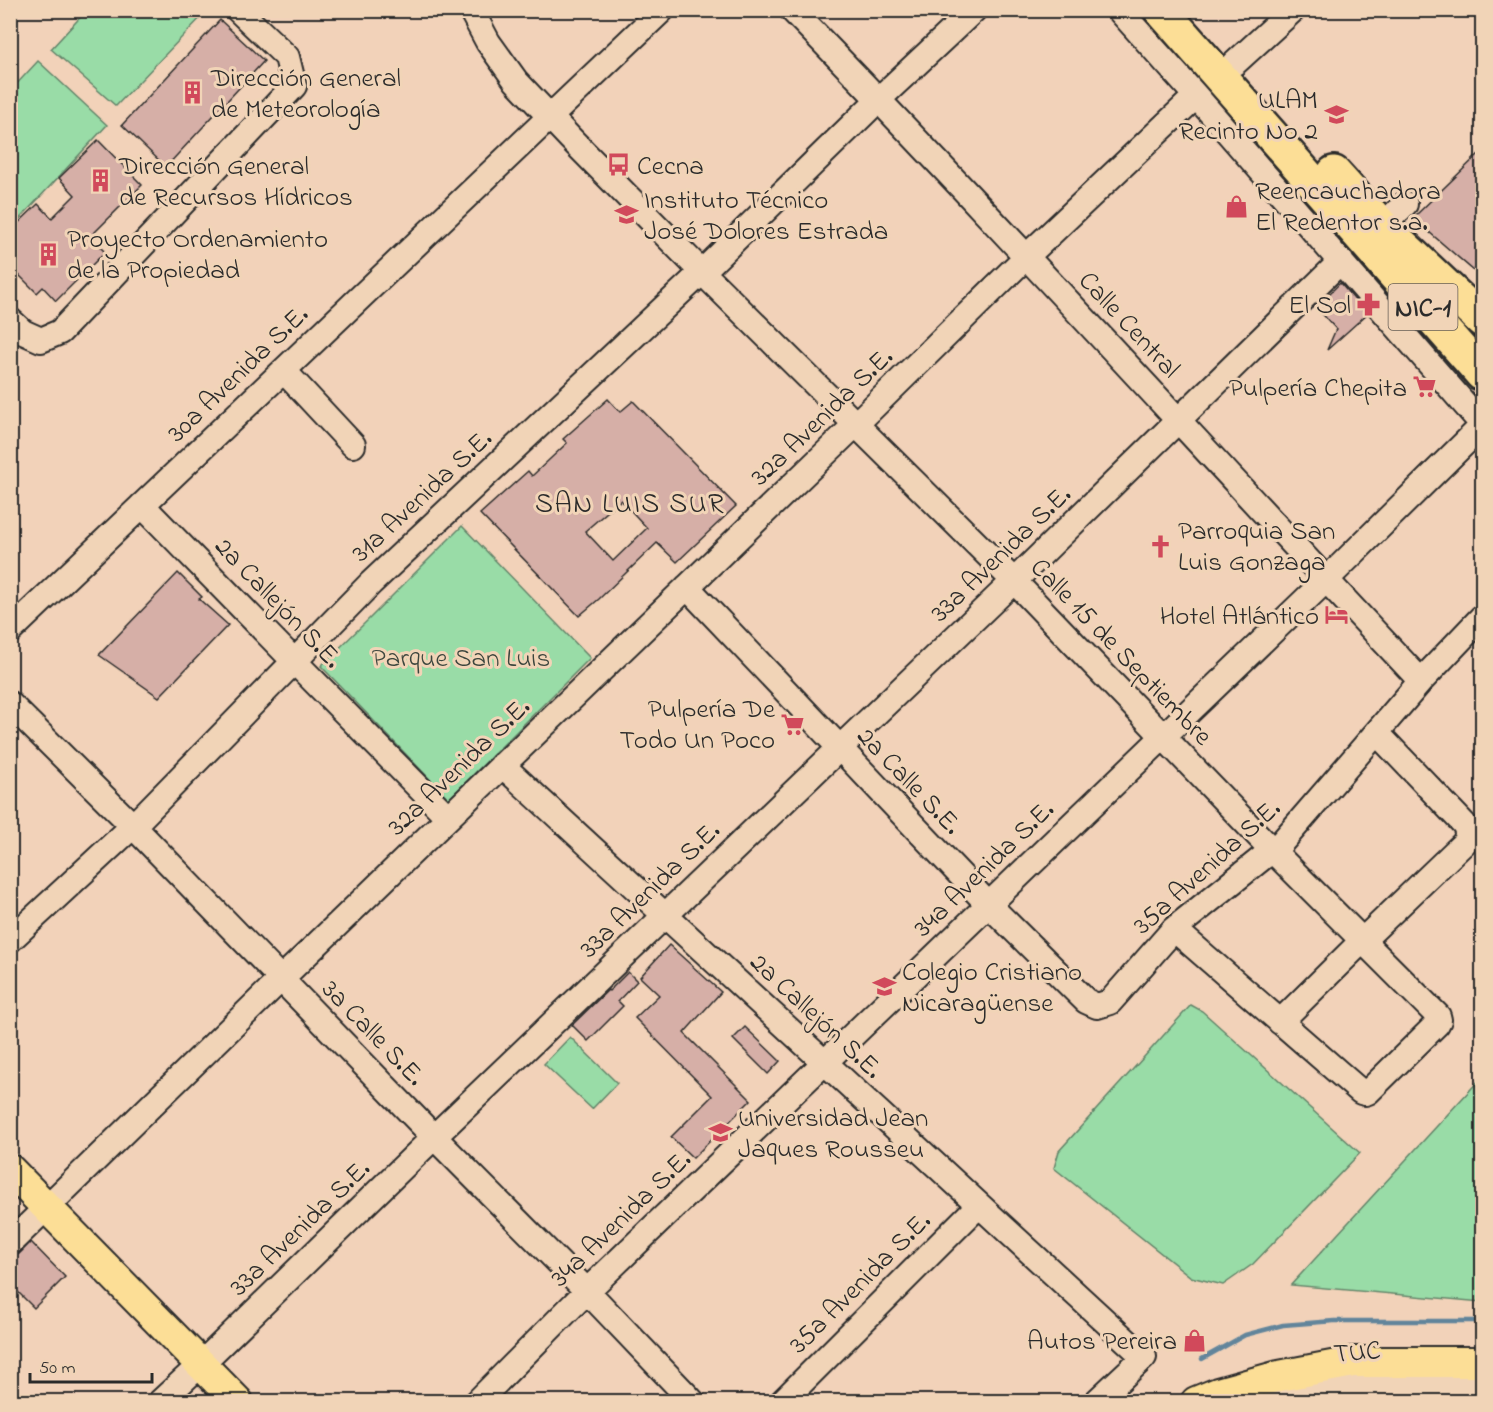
<svg xmlns="http://www.w3.org/2000/svg" width="1493" height="1412" font-family="'Indie Flower',sans-serif">
<style>
.green{fill:#99dca7;stroke:#628469;stroke-width:1.5}
.lines{fill:none;stroke-linecap:round;stroke-linejoin:round}
.stream{stroke:#62859b;stroke-width:4.5}
.building{fill:#d6afa7;stroke:#2b2b2b;stroke-width:1.5;fill-rule:evenodd}
.minor-casing{stroke:#2b2b2b;stroke-width:28}
.major-casing{stroke:#2b2b2b;stroke-width:34}
.highway-casing{stroke:#2b2b2b;stroke-width:38}
.minor{stroke:#f1d4b7;stroke-width:24}
.major{stroke:#fcde96;stroke-width:30}
.highway{stroke:#fcde96;stroke-width:33}
.labels{text-anchor:middle;stroke-width:6;stroke-linejoin:round;paint-order:stroke}
.shield{fill:#f1d4b7;stroke:#665e55;stroke-width:1.5}
.shield-label{font-size:26px;font-weight:bold;fill:#2b2b2b}
.poi-label{font-size:27px;fill:#2b2b2b;stroke:#f1d4b7;text-anchor:start}
.street-label{font-size:27px;fill:#2b2b2b;stroke:#f1d4b7}
.park-label{font-size:27px;fill:#3c463e;stroke:#f1d4b7}
.neighbourhood-label{font-size:28px;letter-spacing:1.5px;fill:#2b2b2b;stroke:#f1d4b7}
</style>
<rect width="100%" height="100%" fill="#f2d2b9"/>
<filter id="ink" filterUnits="userSpaceOnUse"><feTurbulence type="fractalNoise" baseFrequency=".0167" numOctaves="2"/><feDisplacementMap in="SourceGraphic" scale="12" xChannelSelector="R" yChannelSelector="G"/><feConvolveMatrix kernelMatrix="1 2 1 2 8 2 1 2 1" color-interpolation-filters="sRGB"/></filter>
<g filter="url(#ink)">
<!-- green -->
<path class="green" d="M87,10H207V11L116,106L51,49Z
M38,61L107,125L11,228V90Z
M462,526L590,658L449,799L321,666L370,618Z
M1191,1005L1202,1011L1360,1153L1253,1264L1223,1285L1191,1277L1054,1168L1059,1151Z
M570,1037L617,1083L592,1109L544,1064Z
M1482,1077V1302L1291,1285Z"/>
<g class="lines">
<!-- stream -->
<path class="stream" d="M1202,1359L1245,1335L1283,1325L1334,1321H1482"/>
</g>
<!-- building -->
<path class="building" d="M220,20L264,61L166,167L122,125Z
M98,140L142,185L90,237L105,252L56,301L43,287L37,293L10,266V231L38,204L52,218L75,195L59,178Z
M1482,151V278L1413,218Z
M1340,283L1367,314L1327,350L1336,329L1316,307Z
M608,399L620,412L633,401L736,506L677,562L657,543L599,599L579,616L480,514L528,471L532,476L567,443L563,439ZM621,500L647,528L613,561L585,531Z
M178,573L202,597L199,599L228,625L159,697L99,655Z
M669,945L721,992L684,1033L751,1100L693,1158L671,1137L712,1096L635,1018L659,995L640,977Z
M628,972L637,981L618,1001L623,1006L588,1041L572,1025L608,990L609,991Z
M745,1027L780,1061L768,1074L733,1039Z
M31,1242L65,1277L34,1308L10,1284V1257L19,1254Z"/>
<g class="lines">
<defs>
<path id="minor" d="M471,10L488,42L516,81L570,138L702,272L1014,581L1272,850L1438,1016L1439,1020L1437,1024L1368,1092L1365,1093L1361,1092L1174,929
M792,10C1006,230 1211,458 1421,681
M1119,10L1196,96L1482,424
M1235,63L1293,10
M1396,235L1382,226L1405,204
M10,320L23,332L41,340L60,332L294,86L287,57L238,10
M284,371L353,445
M142,505L295,662L448,817
M687,587L988,904L1086,1001L1097,1006L1110,1002L1174,929L1282,842L1421,681L1482,617
M10,631L662,10
M10,704L133,826L434,1137L587,1291L693,1402
M502,765L1144,1357L1096,1402
M10,940L133,826L371,583L702,272L879,99L974,10
M1280,1022L1362,941L1464,843C1468,835 1468,831 1464,824L1377,733
M10,1243L281,979L855,425L1026,257L1196,96
M1276,1391L1366,1378H1482
M160,1402L201,1364L434,1137L1014,581L1341,261
M477,1402L587,1291L1326,580L1482,426
M782,1402L979,1205
M1322,1402C1375,1393 1429,1396 1482,1396"/>
<path id="major" d="M10,1170L238,1402
M1196,1402L1218,1393L1279,1376L1353,1362H1482"/>
<path id="highway" d="M1161,10L1482,374
M1334,173L1382,226L1482,320"/>
</defs>
<!-- minor casing -->
<use href="#minor" class="minor-casing"/>
<!-- major casing -->
<use href="#major" class="major-casing"/>
<!-- highway casing -->
<use href="#highway" class="highway-casing"/>
<!-- minor -->
<use href="#minor" class="minor"/>
<!-- major -->
<use href="#major" class="major"/>
<!-- highway -->
<use href="#highway" class="highway"/>
</g>
</g>
<!-- icons -->
<defs>
<symbol id="building-bare" viewBox="-9 -9 18 18"><path d="M-4-6H4V6H1V3H-1V6H-4ZM-2.5-4.3h1.7v1.8h-1.7ZM.8-4.3h1.7v1.8H.8ZM-2.5-1h1.7V.8h-1.7ZM.8-1h1.7V.8H.8Z" fill="#d1495b" stroke="#f1d4b7" stroke-width="2.5" paint-order="stroke"/></symbol>
<symbol id="university-bare" viewBox="-9 -9 18 18"><path d="M0-5L7-2L0 1L-7-2ZM-4 1L0 2.5L4 1V4Q0 6-4 4Z" fill="#d1495b" stroke="#f1d4b7" stroke-width="2.5" paint-order="stroke"/></symbol>
<symbol id="bus-bare" viewBox="-9 -9 18 18"><path d="M-5-6H5V4H4V6H2V4H-2V6H-4V4H-5ZM-3.5-4V0h7V-4ZM-3.5 1.2v1.5H-2V1.2ZM2 1.2v1.5H3.5V1.2Z" fill="#d1495b" stroke="#f1d4b7" stroke-width="2.5" paint-order="stroke"/></symbol>
<symbol id="shop-bare" viewBox="-9 -9 18 18"><path d="M-5-2.5h2.3a2.7 3.5 0 0 1 5.4 0H5L5.5 6h-11ZM-1.5-2.5h3a1.5 2.3 0 0 0-3 0Z" fill="#d1495b" stroke="#f1d4b7" stroke-width="2.5" paint-order="stroke"/></symbol>
<symbol id="pharmacy-bare" viewBox="-9 -9 18 18"><path d="M-2-6h4v4h4v4h-4v4h-4v-4h-4v-4h4Z" fill="#d1495b" stroke="#f1d4b7" stroke-width="2.5" paint-order="stroke"/></symbol>
<symbol id="supermarket-bare" viewBox="-9 -9 18 18"><path d="M-6-5.5h2.5l.6 2H6L4.5 2H-2.5L-4.4-4H-6ZM-1.5 3.2a1.3 1.3 0 1 0 .1 0ZM3 3.2a1.3 1.3 0 1 0 .1 0Z" fill="#d1495b" stroke="#f1d4b7" stroke-width="2.5" paint-order="stroke"/></symbol>
<symbol id="church-bare" viewBox="-9 -9 18 18"><path d="M-1.2-6h2.4v3.5h3.3v2.4h-3.3V6h-2.4V-.1h-3.3v-2.4h3.3Z" fill="#d1495b" stroke="#f1d4b7" stroke-width="2.5" paint-order="stroke"/></symbol>
<symbol id="hotel-bare" viewBox="-9 -9 18 18"><path d="M-6-4.5h1.5V1H6V5H4.5V3h-9V5H-6ZM-4 0a1.8 1.8 0 1 1 3.6 0ZM.5 0V-2.5h3Q6-2.5 6 0Z" fill="#d1495b" stroke="#f1d4b7" stroke-width="2.5" paint-order="stroke"/></symbol>
<symbol id="school-bare" viewBox="-9 -9 18 18"><path d="M0-5L7-2L0 1L-7-2ZM-4 1L0 2.5L4 1V4Q0 6-4 4Z" fill="#d1495b" stroke="#f1d4b7" stroke-width="2.5" paint-order="stroke"/></symbol>
</defs>
<g fill-rule="evenodd">
<use href="#building-bare" x="176" y="76" width="33" height="33"/>
<use href="#university-bare" x="1320" y="98" width="33" height="33"/>
<use href="#bus-bare" x="602" y="148" width="33" height="33"/>
<use href="#building-bare" x="84" y="164" width="33" height="33"/>
<use href="#shop-bare" x="1220" y="190" width="33" height="33"/>
<use href="#university-bare" x="610" y="198" width="33" height="33"/>
<use href="#building-bare" x="32" y="238" width="33" height="33"/>
<use href="#pharmacy-bare" x="1352" y="288" width="33" height="33"/>
<use href="#supermarket-bare" x="1408" y="370" width="33" height="33"/>
<use href="#church-bare" x="1144" y="530" width="33" height="33"/>
<use href="#hotel-bare" x="1320" y="598" width="33" height="33"/>
<use href="#supermarket-bare" x="776" y="708" width="33" height="33"/>
<use href="#school-bare" x="868" y="970" width="33" height="33"/>
<use href="#school-bare" x="704" y="1116" width="33" height="33"/>
<use href="#shop-bare" x="1178" y="1324" width="33" height="33"/>
</g>
<g class="labels">
<!-- shield labels -->
<rect class="shield" x="1388.5" y="284" width="69" height="46" rx="4.5"/>
<g class="shield-label">
<text x="1423" y="316">NIC-1</text>
</g>
<!-- poi labels -->
<g class="poi-label">
<text x="211" y="86">Dirección General<tspan x="211" dy="31">de Meteorología</tspan></text>
<text x="1318" y="108" text-anchor="end">ULAM<tspan x="1318" dy="31">Recinto No 2</tspan></text>
<text x="119" y="174">Dirección General<tspan x="119" dy="31">de Recursos Hídricos</tspan></text>
<text x="637" y="174">Cecna</text>
<text x="1255" y="199">Reencauchadora<tspan x="1255" dy="31">El Redentor s.a.</tspan></text>
<text x="644" y="208">Instituto Técnico<tspan x="644" dy="31">José Dolores Estrada</tspan></text>
<text x="67" y="247">Proyecto Ordenamiento<tspan x="67" dy="31">de la Propiedad</tspan></text>
<text x="1351" y="313" text-anchor="end">El Sol</text>
<text x="1407" y="396" text-anchor="end">Pulpería Chepita</text>
<text x="1178" y="539">Parroquia San<tspan x="1178" dy="31">Luis Gonzaga</tspan></text>
<text x="1319" y="624" text-anchor="end">Hotel Atlántico</text>
<text x="775" y="717" text-anchor="end">Pulpería De<tspan x="775" dy="31">Todo Un Poco</tspan></text>
<text x="902" y="980">Colegio Cristiano<tspan x="902" dy="31">Nicaragüense</tspan></text>
<text x="738" y="1126">Universidad Jean<tspan x="738" dy="31">Jaques Rousseu</tspan></text>
<text x="1177" y="1349" text-anchor="end">Autos Pereira</text>
</g>
<!-- street labels -->
<g class="street-label">
<text transform="translate(1130 324) rotate(47)" y="9">Calle Central</text>
<text transform="translate(237 373) rotate(-44)" y="9">30a Avenida S.E.</text>
<text transform="translate(821 416) rotate(-44)" y="9">32a Avenida S.E.</text>
<text transform="translate(421 495) rotate(-43)" y="9">31a Avenida S.E.</text>
<text transform="translate(1000 553) rotate(-44)" y="9">33a Avenida S.E.</text>
<text transform="translate(279 602) rotate(46)" y="9">2a Callejón S.E.</text>
<text transform="translate(1122 651) rotate(46)" y="9">Calle 15 de Septiembre</text>
<text transform="translate(458 766) rotate(-44)" y="9">32a Avenida S.E.</text>
<text transform="translate(910 780) rotate(46)" y="9">2a Calle S.E.</text>
<text transform="translate(1206 866) rotate(-42)" y="9">35a Avenida S.E.</text>
<text transform="translate(983 868) rotate(-44)" y="9">34a Avenida S.E.</text>
<text transform="translate(649 889) rotate(-44)" y="9">33a Avenida S.E.</text>
<text transform="translate(817 1015) rotate(43)" y="9">2a Callejón S.E.</text>
<text transform="translate(374 1032) rotate(46)" y="9">3a Calle S.E.</text>
<text transform="translate(620 1218) rotate(-44)" y="9">34a Avenida S.E.</text>
<text transform="translate(299 1227) rotate(-44)" y="9">33a Avenida S.E.</text>
<text transform="translate(859 1282) rotate(-45)" y="9">35a Avenida S.E.</text>
<text transform="translate(1357 1351) rotate(-5)" y="9">TUC</text>
</g>
<!-- park labels -->
<g class="park-label">
<text x="461" y="666">Parque San Luis</text>
</g>
<!-- neighbourhood labels -->
<g class="neighbourhood-label">
<text x="630" y="512">SAN LUIS SUR</text>
</g>
</g>
<!-- margin -->
<rect width="1493" height="1412" fill="none" stroke="#f1d4b7" stroke-width="36"/>
<rect x="18" y="18" width="1457" height="1376" fill="none" stroke="#2b2b2b" stroke-width="2" filter="url(#ink)"/>
<!-- scale -->
<path d="M30 1373v9h122v-9" fill="none" stroke="#2b2b2b" stroke-width="3"/>
<text x="39" y="1373" font-size="18" fill="#2b2b2b" stroke="#f1d4b7" stroke-width="4.5" paint-order="stroke">50 m</text>
</svg>
